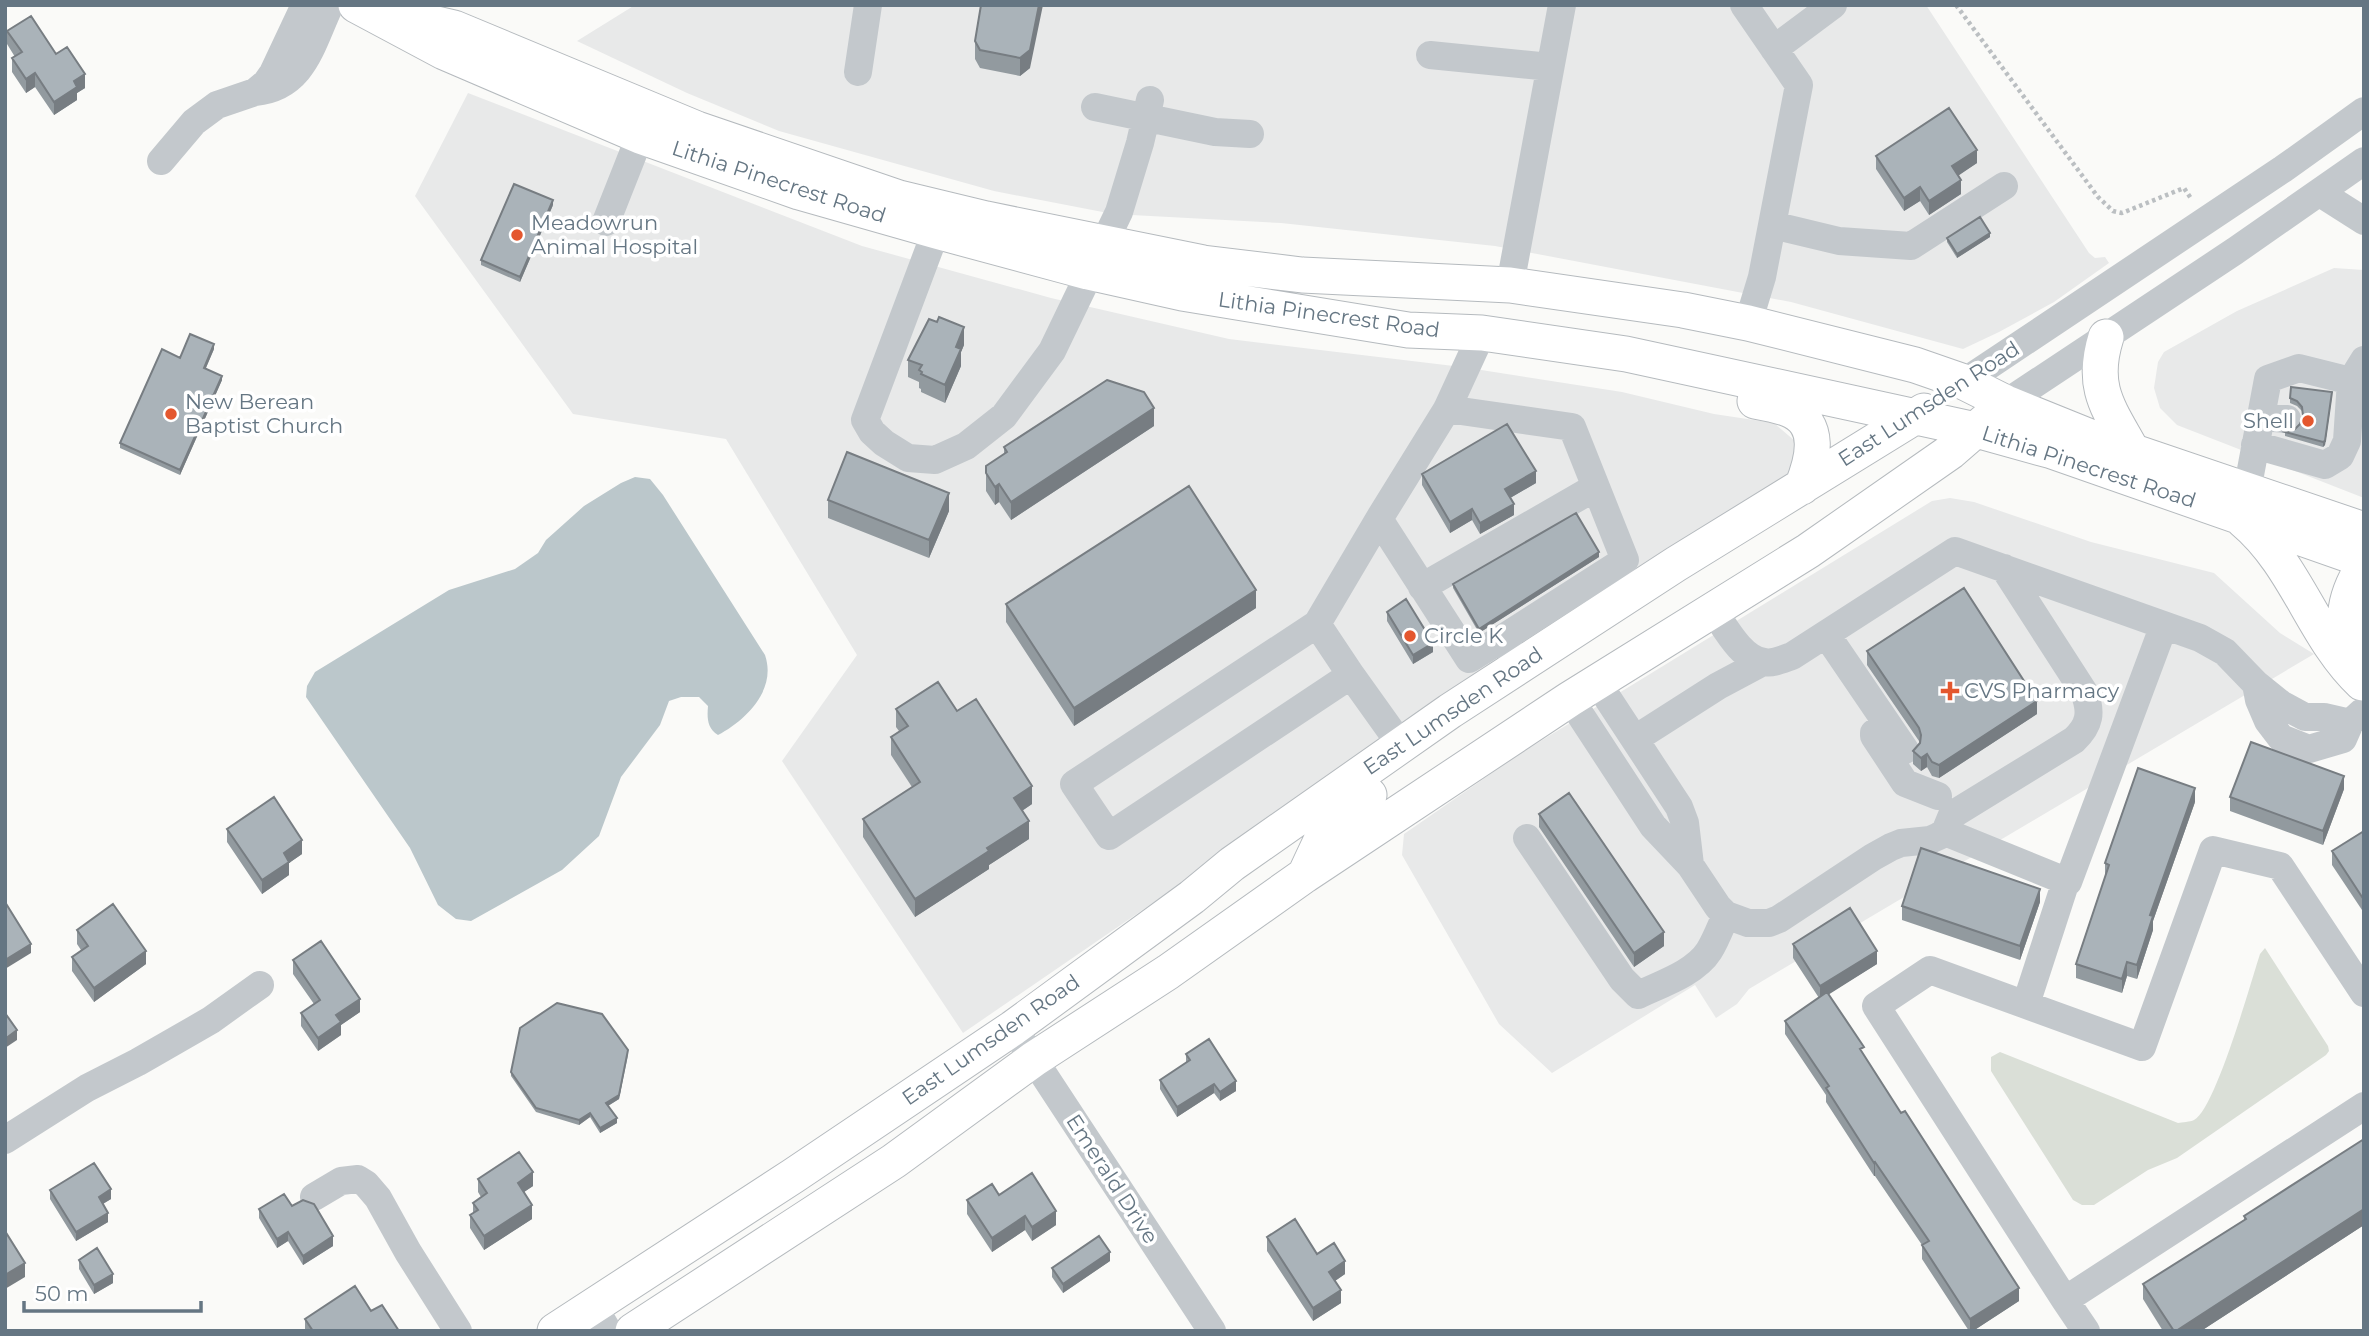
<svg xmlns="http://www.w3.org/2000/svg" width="2369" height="1336" font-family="Montserrat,sans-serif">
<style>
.built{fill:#e8e9e9}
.green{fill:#dadfd7}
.water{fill:#bbc7cb}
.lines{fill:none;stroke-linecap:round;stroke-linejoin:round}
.major-casing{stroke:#b5babe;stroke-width:37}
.path{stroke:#bbbfc2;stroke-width:4.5;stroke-dasharray:3.5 3.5;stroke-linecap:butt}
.minor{stroke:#c3c8cc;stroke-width:28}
.major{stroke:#fff;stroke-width:35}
.wall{fill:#929a9f}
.shaded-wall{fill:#777d82}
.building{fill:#aab3b9;stroke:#777d82;stroke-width:2}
.poi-dot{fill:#e4572e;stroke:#fff;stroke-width:2.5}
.labels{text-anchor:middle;stroke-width:7;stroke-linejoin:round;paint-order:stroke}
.street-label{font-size:21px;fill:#657683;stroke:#fff}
.poi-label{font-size:21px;fill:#657683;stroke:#fff;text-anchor:start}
</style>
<rect width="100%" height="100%" fill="#fafaf8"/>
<!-- built -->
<path class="built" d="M635,5H1926L2089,253L2095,258L2105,257L2109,263L2054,302L1999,332L1963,349L1791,302L1495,246L1281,223L1113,214L994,191L779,131L687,93L577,41Z
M468,93L862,246L1051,298L1229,339L1462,367L1622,392L1714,414L1774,423L1795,441L1799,451L1791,477L1214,861L963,1033L782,761L857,655L726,439L573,414L415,196Z
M2334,268L2364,270V498L2177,425L2160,408L2154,388L2158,362L2164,352L2237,311Z
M1950,498L1974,502L2091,542L2214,573L2280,633L2314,654L1749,989L1737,1004L1716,1018L1695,985L1552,1073L1499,1024L1402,855L1404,834L1518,755L1932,501Z"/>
<!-- green -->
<path class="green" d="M2265,948L2328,1046L2329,1051L2326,1055L2177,1158L2148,1170L2094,1205H2082L2073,1200L1991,1071V1057L2000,1052L2178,1123C2182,1122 2190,1122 2194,1120C2215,1110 2251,982 2260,954Z"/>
<!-- water -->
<path class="water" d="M635,477L650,479L663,495L765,655C777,690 746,720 718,735C707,728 707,718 708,706L699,697H681L669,701L660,725L621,777L599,836L562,870L471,921L456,919L438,905L410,848L306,697L307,686L315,672L449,590L515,569L538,553L546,540L584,506L621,483Z"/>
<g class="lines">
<defs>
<path id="major" d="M356,5L444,52L640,136L799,192L936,231L1088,272L1182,293L1408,330L1482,333L1626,354L1976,430L2052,451L2364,560
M402,16L454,28L697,129L899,198L986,219L1203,263L1302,275L1510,285L1683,310L1748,323L1915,365L1964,382L2006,403L2090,437L2364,530
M2106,337C2090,388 2109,409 2132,451
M1755,401C1766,403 1777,405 1788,409C1823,423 1813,460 1802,487
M2243,520C2297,565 2313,637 2362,683
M2356,664C2341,624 2341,602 2364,565
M1305,875L1327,828L1340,815L1369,795
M555,1331L793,1176L1013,1028L1192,897L1232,864L1450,711L1676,564L1924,411
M633,1331L894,1161L1034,1059L1168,972L1305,875L1570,699L1808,551L1950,452L1988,419"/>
</defs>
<!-- major casing -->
<use href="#major" class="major-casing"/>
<!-- path -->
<path class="path" d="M1956,5L2098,197L2113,211L2122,213L2184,188L2192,200"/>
<!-- minor -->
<path class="minor" d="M305,5L273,73L266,83L255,92C304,87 311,45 330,5
M1744,5L1799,85L1762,277L1748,323
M1774,49L1833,5
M1430,55L1550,67
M858,72L868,5
M1095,107L1215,132L1250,134
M161,161L194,122L217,105L255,92
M2320,193L2364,221
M606,222L640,136
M1772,225L1839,241L1911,246L2004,186
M936,231L865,420L872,432L884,443L908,458L935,460L966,446L1004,416L1052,351L1119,212L1140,143L1150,100
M1510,285L1562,5
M1482,333L1447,409L1379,519L1469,659L1503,638L1518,666
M1964,382L2283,169L2364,111
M2006,403L2235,251L2364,161
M1447,409L1572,427L1625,560L1503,638
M2260,417L2287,419
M2255,445L2325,465L2340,456L2347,441L2351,381L2364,360
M2247,491L2268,379L2299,368L2351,381
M1422,587L1596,487
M1713,610C1725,627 1741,659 1764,662C1773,664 1783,659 1792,656L1955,551L2200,638L2225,652L2256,684L2281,704L2305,717H2324L2350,723
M1317,624L1351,675L1109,836L1074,784L1317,624L1379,519
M1826,634L1905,750
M1351,675L1401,745
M1597,682L1679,807L1685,823L1690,865
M2256,684L2259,700L2268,721L2281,738L2309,749L2343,739L2350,723L2361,713
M1570,699L1653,826L1690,865L1718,907L1726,915L1748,923H1769L1779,919L1873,857L1891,847L1901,843L1930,840L1939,836L1945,832L1952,815L2074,740C2090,725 2092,712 2084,692L2004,568
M1874,733V736L1905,783L1938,796
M1635,739L1718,686L1763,662
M1945,832L2068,882L2164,625
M1527,838L1622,979L1638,995C1661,984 1695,973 1709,951C1716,940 1721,926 1726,915
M2364,993L2280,866L2213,850L2142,1047L1930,970L1876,1006L2065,1300L2364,1106
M2026,1004L2066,881
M1013,1028L1212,1331
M5,1140L87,1088L138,1062L211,1020L260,985
M314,1197L341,1181L358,1179L366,1184L378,1198L408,1252L458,1331
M2065,1300L2086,1331
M593,1306L608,1331"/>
<!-- major -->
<use href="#major" class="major"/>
</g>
<!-- wall -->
<path class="wall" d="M981,5L1030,68L1020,76L980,68L975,59V41Z
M7,31L56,54L85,88L77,93V100L54,115L35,87L26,93L12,72V58L15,57L7,44Z
M1876,156L1977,163L1958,175L1961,194L1929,215L1920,201L1904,211L1876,169Z
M553,205L520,282L481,265V260Z
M1990,237L1957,258L1947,242V238Z
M937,322L964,345L961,352V366L945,403L921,392V389L919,388V382L908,377V360Z
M214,349L206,368L222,380L180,475L120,448V443L180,358Z
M2332,396L2325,445L2323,447L2285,436V432L2295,429L2300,424L2303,418L2302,411L2297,406L2290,403V398Z
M1154,426L1011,520L999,502L995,505L986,491V466L1004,454V447Z
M1422,474L1536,483L1510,498L1514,515L1480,534L1472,520L1450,533L1422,485Z
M828,500L949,511L929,558L828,518Z
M1599,557L1479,633L1453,588V584Z
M1006,604L1256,608L1074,726L1006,622Z
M1387,612L1433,652L1413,664L1387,621Z
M1867,651L2037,714L1939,778L1932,776L1927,767L1921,771L1913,764V751L1920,744L1919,741L1867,665Z
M896,709L957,711L1032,804L1022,811L1029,839L989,865V869L915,917L863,837V819L912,787L891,755V737L899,731L896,727Z
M2344,789L2323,845L2230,811V797Z
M2195,802L2153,921V930L2137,979L2127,976L2122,993L2076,978V964L2105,877V863Z
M1539,814L1664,946L1634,967L1539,827Z
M227,829L302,854L289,863V875L262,894L227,842Z
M2364,831V913L2332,865V851Z
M2040,902L2020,960L1902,920V906Z
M77,930L146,964L94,1002L72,971V957L81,950L77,944Z
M1793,944L1877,964L1828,994L1864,1055L2019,1301L1973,1331H1969L1922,1259V1245L1875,1176H1874L1826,1102V1095L1785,1034V1021L1819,998L1793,958Z
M293,960L360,1012L341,1025V1035L318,1051L301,1026V1013L314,1004L293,974Z
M1186,1054L1236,1091L1220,1101L1214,1093L1177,1117L1160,1089V1080L1186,1063Z
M628,1055L619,1099L608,1106L617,1123L600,1133L590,1117L579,1125L536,1112L511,1076V1072Z
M478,1179L533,1186L524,1192L532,1219L484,1250L470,1228V1215L473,1213V1203L481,1197L478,1192Z
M50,1190L111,1199L103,1204L108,1222L76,1241L50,1199Z
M999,1195L1056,1225L1032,1241L1025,1230L992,1252L967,1214V1200Z
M292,1206L333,1246L303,1265L288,1241L277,1248L259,1218V1209Z
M2244,1216L2364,1225L2201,1331H2163L2143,1299V1284L2244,1220Z
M1267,1237L1317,1254L1345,1274L1335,1281L1341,1303L1313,1321L1267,1251Z
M79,1260L113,1283L94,1294L79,1269Z
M1110,1261L1063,1293L1052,1277V1268Z
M371,1311L399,1331H305V1319Z"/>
<!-- shaded-wall -->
<path class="shaded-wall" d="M1039,5H1043L1030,68L1020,76V58Z
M35,73V87L26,93V79Z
M85,74V88L77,93V100L54,115V102L74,81Z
M1977,150V163L1952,180V166Z
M1961,180V194L1929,215V201Z
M1920,187V201L1904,211V198Z
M553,200V205L520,282V277Z
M1990,233V237L1957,258V254Z
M964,327V345L961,352V366L945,403V385L956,347Z
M214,344V349L204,372V368Z
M222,376V380L180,475V470Z
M2332,392L2325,445L2323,447V442Z
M1154,408V426L1011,520V502Z
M1536,471V483L1505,501V489Z
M999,484V502L995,505V487Z
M949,493V511L929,558V540Z
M1514,504V515L1480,534V523Z
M1472,509V520L1450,533V522Z
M1599,552V557L1479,633V629Z
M1256,590V608L1074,726V708Z
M1433,643V652L1413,664V655Z
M2037,701V714L1939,778V765Z
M1927,754V767L1921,771V758Z
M2344,776V789L2323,845V831Z
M1032,786V804L1014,816V798Z
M2195,788V802L2153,921V930L2137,979V965L2150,915Z
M1029,821V839L989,865V869L915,917V899L987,848Z
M302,840V854L289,863V875L262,894V880L284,853Z
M2040,889V902L2020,960V946Z
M1664,932V946L1634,967V953Z
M31,944V953L5,969V960Z
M146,951V964L94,1002V988Z
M1877,951V964L1820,1000V986Z
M2127,962V976L2122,993V979Z
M360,999V1012L341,1025V1035L318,1051V1038L336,1015Z
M17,1030V1040L5,1048V1039Z
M628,1050L619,1099L606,1107V1103Z
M1236,1081V1091L1220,1101V1092Z
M1214,1084V1093L1177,1117V1107Z
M590,1113V1117L579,1125V1120Z
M617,1118V1123L600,1133V1128Z
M1875,1162V1176H1874V1163Z
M533,1172V1186L518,1196V1183Z
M111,1189V1199L99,1206V1197Z
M532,1205V1219L484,1250V1236Z
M2364,1209V1225L2201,1331H2176Z
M1056,1211V1225L1032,1241V1227Z
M108,1213V1222L76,1241V1232Z
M1025,1216V1230L992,1252V1238Z
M288,1232V1241L277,1248V1239Z
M333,1236V1246L303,1265V1256Z
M1110,1252V1261L1063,1293V1284Z
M1345,1261V1274L1329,1285V1272Z
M25,1263V1277L5,1289V1275Z
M113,1274V1283L94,1294V1285Z
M2019,1288V1301L1973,1331H1970V1319Z
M1341,1290V1303L1313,1321V1308Z"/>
<!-- building -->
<path class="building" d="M981,5H1039L1030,50L1020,58L980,50L975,41Z
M31,16L56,54L67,47L85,74L74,81L77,87L54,102L35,73L26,79L12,58L22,52L7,31Z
M1949,108L1977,150L1952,166L1961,180L1929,201L1920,187L1904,198L1876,156Z
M514,184L553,200L520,277L481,260Z
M1980,217L1990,233L1957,254L1947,238Z
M939,317L964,327L956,347L961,349L945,385L921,374L922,372L919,370L922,365L908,360L929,319L937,322Z
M190,334L214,344L204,368L222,376L180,470L120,443L162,349L180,358Z
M1107,380L1144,392L1154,408L1011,502L999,484L995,487L986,473V466L1007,452L1004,447Z
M2291,387L2332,392L2325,441L2323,442L2285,432L2295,429L2300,424L2303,416L2302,407L2297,401L2290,398Z
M1507,424L1536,471L1505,489L1514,504L1480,523L1472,509L1450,522L1422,474Z
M847,452L949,493L929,540L828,500Z
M1189,486L1256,590L1074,708L1006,604Z
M1576,513L1599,552L1479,629L1453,584Z
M1964,588L2037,701L1939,765L1932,762L1927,754L1921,758L1913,751L1920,743L1921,735L1919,728L1867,651Z
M1406,599L1433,643L1413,655L1387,612Z
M938,682L957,711L976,699L1032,786L1014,798L1029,821L987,848L989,851L915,899L863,819L920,782L891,737L908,726L896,709Z
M2251,742L2344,776L2323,831L2230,797Z
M2138,768L2195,788L2150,915L2153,916L2137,965L2127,962L2122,979L2076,964L2109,865L2105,863Z
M1569,793L1664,932L1634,953L1539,814Z
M274,797L302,840L284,853L289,862L262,880L227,829Z
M2364,831V900L2332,851Z
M1921,848L2040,889L2020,946L1902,906Z
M5,902L31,944L5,960Z
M113,904L146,951L94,988L72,957L88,946L77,930Z
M1850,908L1877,951L1820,986L1793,944Z
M321,941L360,999L336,1015L341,1022L318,1038L301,1013L320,1000L293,960Z
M1827,992L1864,1047L1860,1049L1901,1113L1905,1111L2019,1288L1970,1319L1922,1245L1929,1241L1875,1162L1874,1163L1826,1088L1829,1086L1785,1021Z
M557,1003L602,1014L628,1050L619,1095L606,1103L617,1118L600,1128L590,1113L579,1120L536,1108L511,1072L520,1028Z
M5,1013L17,1030L5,1039Z
M1209,1039L1236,1081L1220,1092L1214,1084L1177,1107L1160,1080L1190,1060L1186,1054Z
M2364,1139V1209L2176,1331H2174L2143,1284L2246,1219L2244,1216Z
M519,1152L533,1172L518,1183L532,1205L484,1236L470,1215L478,1210L473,1203L487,1193L478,1179Z
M94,1163L111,1189L99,1197L108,1213L76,1232L50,1190Z
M1032,1173L1056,1211L1032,1227L1025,1216L992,1238L967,1200L992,1184L999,1195Z
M284,1194L292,1206L303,1200L314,1204L333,1236L303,1256L288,1232L277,1239L259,1209Z
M1295,1219L1317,1254L1334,1243L1345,1261L1329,1272L1341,1290L1313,1308L1267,1237Z
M5,1231L25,1263L5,1275Z
M1099,1236L1110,1252L1063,1284L1052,1268Z
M97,1248L113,1274L94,1285L79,1260Z
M355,1286L371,1311L382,1305L399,1331H313L305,1319Z"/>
<!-- markers -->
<g class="poi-dot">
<circle cx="517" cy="235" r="7"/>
<circle cx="171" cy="414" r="7"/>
<circle cx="2308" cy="421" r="7"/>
<circle cx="1410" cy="636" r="7"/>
<path d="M1946.5 680.5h7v7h7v7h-7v7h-7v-7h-7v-7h7z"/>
</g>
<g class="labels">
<!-- street labels -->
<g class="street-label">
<text transform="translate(779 182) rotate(18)" y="7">Lithia Pinecrest Road</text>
<text transform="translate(1329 315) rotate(8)" y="7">Lithia Pinecrest Road</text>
<text transform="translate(1929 404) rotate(-33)" y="7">East Lumsden Road</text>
<text transform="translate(2089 467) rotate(18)" y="7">Lithia Pinecrest Road</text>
<text transform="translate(1453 711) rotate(-34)" y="7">East Lumsden Road</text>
<text transform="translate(991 1040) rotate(-35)" y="7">East Lumsden Road</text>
<text transform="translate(1112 1179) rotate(57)" y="7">Emerald Drive</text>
</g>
<!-- poi labels -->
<g class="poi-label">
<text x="531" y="230">Meadowrun<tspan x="531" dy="24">Animal Hospital</tspan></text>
<text x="185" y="409">New Berean<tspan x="185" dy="24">Baptist Church</tspan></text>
<text x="2294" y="428" text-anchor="end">Shell</text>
<text x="1424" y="643">Circle K</text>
<text x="1964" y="698">CVS Pharmacy</text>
</g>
</g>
<!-- border -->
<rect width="2369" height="1336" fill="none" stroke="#657683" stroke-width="14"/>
<!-- scale -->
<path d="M24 1301v10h177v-10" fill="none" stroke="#657683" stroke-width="3.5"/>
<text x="35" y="1301" font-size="21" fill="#657683" stroke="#ffffff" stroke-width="5" paint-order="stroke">50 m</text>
</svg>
